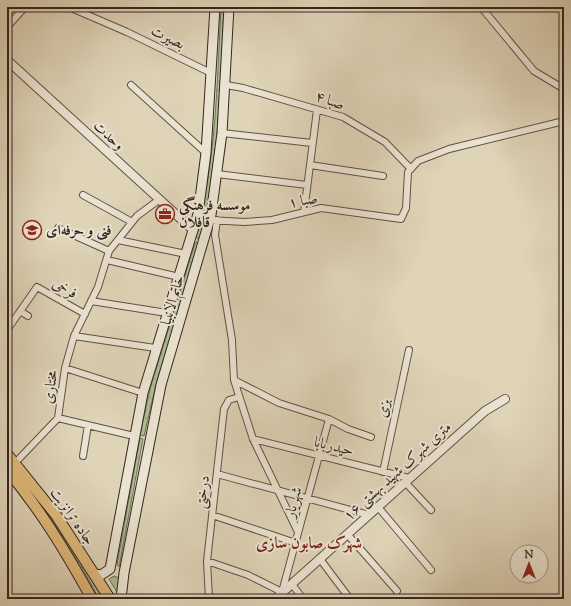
<svg xmlns="http://www.w3.org/2000/svg" width="571" height="606" font-family="'Sorts Mill Goudy',Amiri,serif">
<style>
.grass{fill:url(#grass-dots);stroke:#70725a}
.lines{fill:none;stroke-linecap:round;stroke-linejoin:round}
.minor-casing{stroke:#5f5146;stroke-width:8}
.tertiary-casing{stroke:#5f5146;stroke-width:10}
.secondary-casing{stroke:#342520;stroke-width:11}
.primary-casing{stroke:#342520;stroke-width:12}
.minor{stroke:#eae3d1;stroke-width:6}
.tertiary{stroke:#eae3d1;stroke-width:8}
.secondary{stroke:#eae3d1;stroke-width:9}
.primary{stroke:#e0ba7c;stroke-width:10}
.labels{text-anchor:middle;stroke-width:4;stroke-linejoin:round;paint-order:stroke}
.street-label{font-size:15px;fill:#342520;stroke:#eae3d1}
.poi-label{font-size:15px;font-weight:bold;fill:#342520;stroke:#eae3d1;text-anchor:start}
.neighbourhood-label{font-size:16px;font-weight:bold;fill:#7a1f14;stroke:#eae3d1}
</style>
<defs>
<pattern id="grass-dots" width="8" height="8" patternUnits="userSpaceOnUse"><rect width="8" height="8" fill="#adbe93"/><path d="M2 2h.1M6 6h.1" fill="none" stroke="#95a37e" stroke-width="1.8" stroke-linecap="round"/></pattern>
</defs>
<rect width="100%" height="100%" fill="#dfd4b8"/>
<filter id="stains"><feTurbulence type="fractalNoise" baseFrequency=".005" numOctaves="4"/><feColorMatrix values="0 0 0 0 .2 0 0 0 0 .09 0 0 0 0 .02 0 0 0 .5 -.17"/></filter>
<radialGradient id="worn" r=".72"><stop offset=".6" stop-color="#630" stop-opacity="0"/><stop offset="1" stop-color="#630" stop-opacity=".3"/></radialGradient>
<!-- grass -->
<path class="grass" d="M221,7H224C220,84 219,162 201,238L198,239L196,237C216,162 217,84 221,7Z
M197,242L199,247L157,380L144,436L140,435L150,389L195,243Z
M140,438L143,439L119,567L117,564Z
M7,460L62,529L103,599H99C74,550 43,508 7,466Z
M114,576L119,578L117,592L109,579Z"/>
<g class="lines">
<defs>
<path id="minor" d="M69,7L127,32L211,73
M481,7L534,71L564,89
M7,27L25,7
M131,85L206,153
M226,85L243,88L343,117L385,142L411,169
M222,133L312,143
M310,165L383,176
M217,174L307,185
M83,195L132,222
M304,212L317,110
M209,220L244,222L272,220L321,208L401,219L406,208L408,172L418,161L449,149L564,121
M217,220L215,235L232,340L234,380L253,439L298,532
M58,228L109,251
M118,240L186,254
M107,260L179,277
M91,301L167,313
M20,311L28,316
M7,330L37,287L85,314
M74,336L155,348
M65,368L143,393
M234,380L279,403L329,419L348,429L371,437
M58,418L134,436
M253,439L409,478
M83,456L88,425
M15,463L58,418L65,368L74,336L98,287L109,251L137,216L160,199
M383,472L409,350
M217,474L369,515
M405,482L431,510
M378,507L431,570
M212,515L296,543
M348,535L397,591
M320,559L350,599
M207,561L248,575L282,592L329,419
M292,584L303,599
M209,599L207,561L224,409L229,400L239,397"/>
<path id="tertiary" d="M7,60L193,230
M275,599L485,411L505,399"/>
<path id="secondary" d="M95,574L101,575L110,569L143,393L198,214L206,153L215,7
M121,599L124,573L161,385L211,215L222,133L229,7"/>
<path id="primary" d="M7,454L56,515L110,599
M7,470C41,510 67,554 92,599"/>
</defs>
<!-- minor casing -->
<use href="#minor" class="minor-casing"/>
<!-- tertiary casing -->
<use href="#tertiary" class="tertiary-casing"/>
<!-- secondary casing -->
<use href="#secondary" class="secondary-casing"/>
<!-- primary casing -->
<use href="#primary" class="primary-casing"/>
<!-- minor -->
<use href="#minor" class="minor"/>
<!-- tertiary -->
<use href="#tertiary" class="tertiary"/>
<!-- secondary -->
<use href="#secondary" class="secondary"/>
<!-- primary -->
<use href="#primary" class="primary"/>
</g>
<!-- icons -->
<defs>
<symbol id="office-ring" viewBox="-11 -11 22 22"><circle r="9.5" fill="#eae3d1" stroke="#8f2418" stroke-width="1.5"/><path d="M-6-3h4V-5.5h4V-3h4V5H-6ZM-1-4.5V-3h2v-1.5ZM-6 0V1H6V0Z" fill="#8f2418"/></symbol>
<symbol id="university-ring" viewBox="-11 -11 22 22"><circle r="9.5" fill="#eae3d1" stroke="#8f2418" stroke-width="1.5"/><path d="M0-5L7-2L0 1L-7-2ZM-4 1L0 2.5L4 1V4Q0 6-4 4Z" fill="#8f2418"/></symbol>
</defs>
<g fill-rule="evenodd">
<use href="#office-ring" x="154" y="203" width="22" height="22"/>
<use href="#university-ring" x="21" y="219" width="22" height="22"/>
</g>
<g class="labels">
<!-- street labels -->
<g class="street-label">
<text transform="translate(168 37) rotate(26)" y="5">بصيرت</text>
<text transform="translate(330 100) rotate(19)" y="5">صبا ۴</text>
<text transform="translate(109 135) rotate(42)" y="5">وحدت</text>
<text transform="translate(303 200) rotate(-10)" y="5">صبا ۱</text>
<text transform="translate(65 288) rotate(29)" y="5">فرخی</text>
<text transform="translate(172 300) rotate(-74)" y="5">خاتم الانبیا</text>
<text transform="translate(50 387) rotate(-82)" y="5">مختاری</text>
<text transform="translate(383 408) rotate(-78)" y="5">بزی</text>
<text transform="translate(334 446) rotate(14)" y="5">حیدربابا</text>
<text transform="translate(397 471) rotate(-42)" y="5">۱۶ متری شهرک شهيد بهشتی</text>
<text transform="translate(202 492) rotate(-83)" y="5">درختی</text>
<text transform="translate(293 502) rotate(-75)" y="5">شهریار</text>
<text transform="translate(73 516) rotate(55)" y="5">جاده ترانزیت</text>
</g>
<!-- poi labels -->
<g class="poi-label">
<text x="179" y="210">موسسه فرهنگی<tspan x="179" dy="17">قافلان</tspan></text>
<text x="46" y="235">فنی و حرفه‌ای</text>
</g>
<!-- neighbourhood labels -->
<g class="neighbourhood-label">
<text x="309" y="548">شهرک صابون سازی</text>
</g>
</g>
<!-- margin -->
<rect width="571" height="606" fill="none" stroke="#dfd4b8" stroke-width="24"/>
<rect x="8" y="8" width="555" height="590" fill="none" stroke="#342520" stroke-width="2"/>
<rect x="12" y="12" width="547" height="582" fill="none" stroke="#342520"/>
<!-- north arrow -->
<g transform="translate(529 564)"><circle r="19" fill="#eae3d1" stroke="#a1978a"/>
<path d="M0-3L7 15L0 10L-7 15Z" fill="#8f2418"/>
<text y="-6" font-size="11" font-weight="bold" text-anchor="middle" fill="#342520">N</text>
</g>
<rect width="100%" height="100%" filter="url(#stains)"/>
<rect width="100%" height="100%" fill="url(#worn)"/>
</svg>
